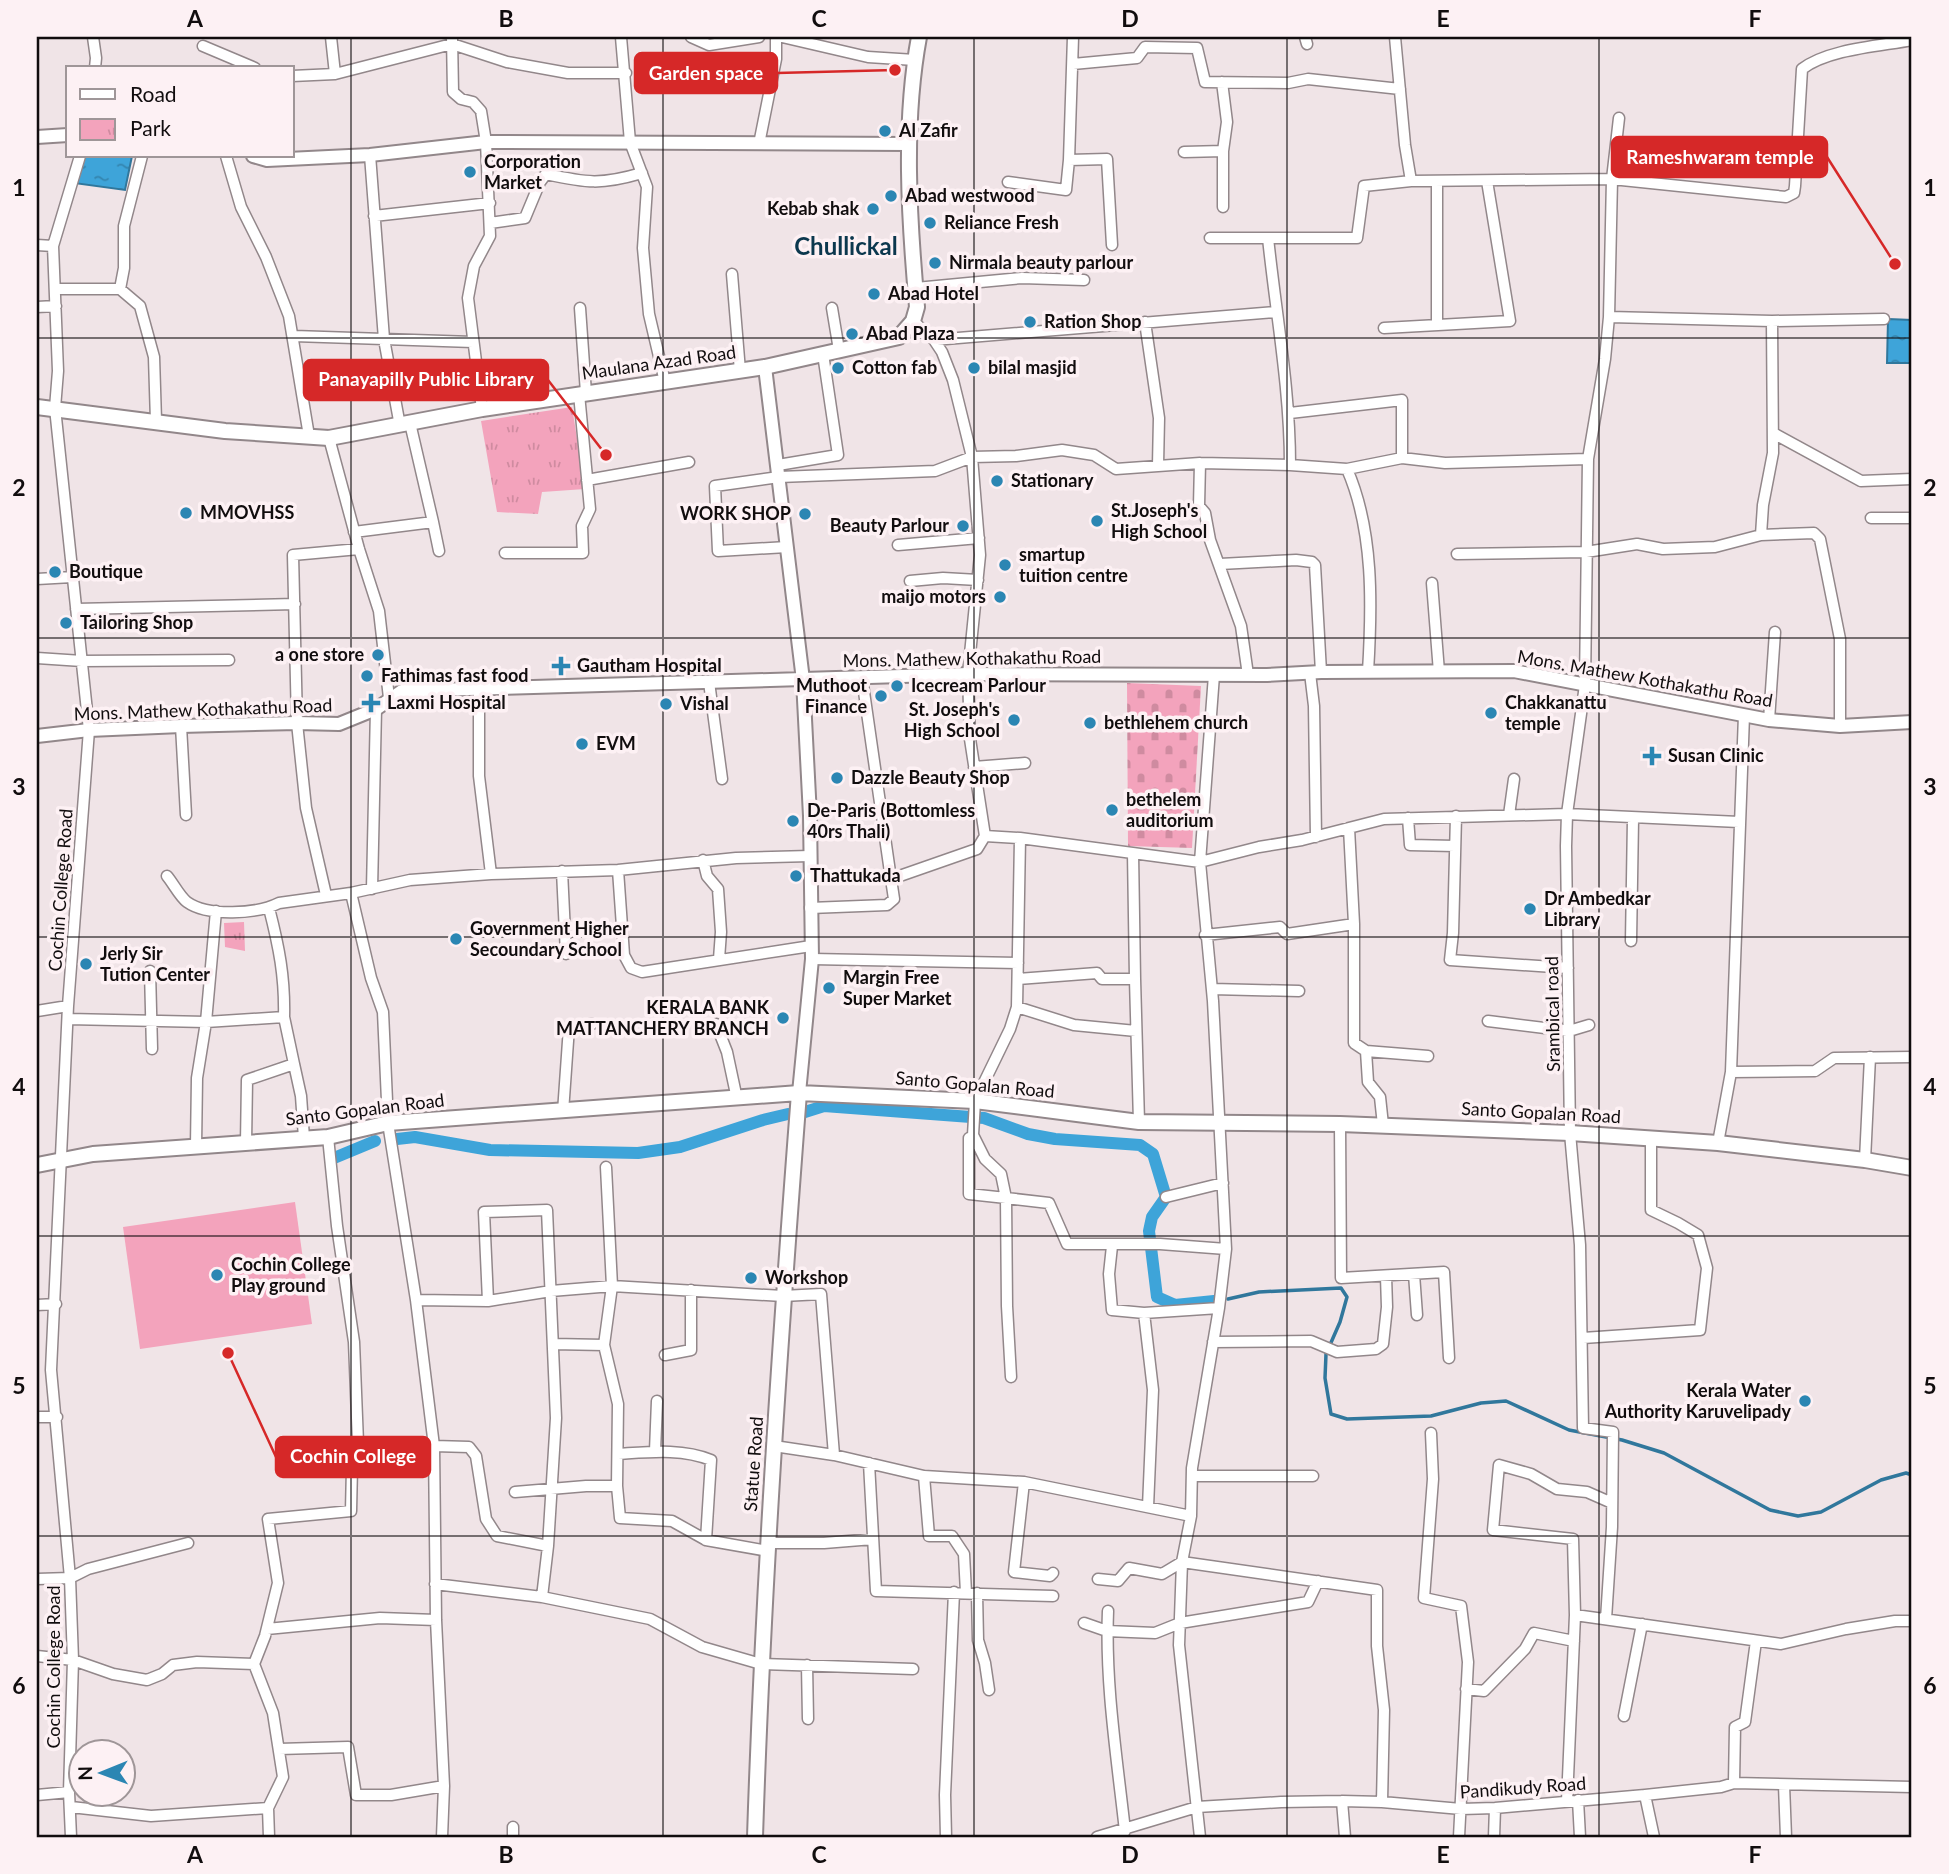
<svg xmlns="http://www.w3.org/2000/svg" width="1949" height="1874" font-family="Lato,sans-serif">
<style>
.grass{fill:#f3a3bc}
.cemetery{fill:url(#cemetery-stones)}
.park{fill:url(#park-tufts)}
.water{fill:url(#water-ripples);stroke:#30779c;stroke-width:2}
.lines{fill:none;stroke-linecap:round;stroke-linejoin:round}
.stream{stroke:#30779c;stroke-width:3.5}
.canal{stroke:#3ea4d9;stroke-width:12}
.minor-casing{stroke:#92878a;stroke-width:13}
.tertiary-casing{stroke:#92878a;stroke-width:16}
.secondary-casing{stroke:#92878a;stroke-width:18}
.minor{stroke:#fff;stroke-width:10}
.tertiary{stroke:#fff;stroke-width:12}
.secondary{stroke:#fff;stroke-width:14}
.grid{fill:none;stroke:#110d0e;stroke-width:2;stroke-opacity:0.55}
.poi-dot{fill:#2b86b3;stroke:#fdf1f4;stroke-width:2.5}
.labels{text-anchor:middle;stroke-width:7;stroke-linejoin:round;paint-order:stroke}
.poi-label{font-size:18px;font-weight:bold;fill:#110d0e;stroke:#fdf1f4;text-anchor:start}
.street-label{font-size:18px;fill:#110d0e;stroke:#fdf1f4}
.district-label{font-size:24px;font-weight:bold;fill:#0c384e;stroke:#fdf1f4}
.leader{fill:none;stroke:#d62828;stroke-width:2.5}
.callout-dot{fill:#d62828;stroke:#fdf1f4;stroke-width:2.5}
.callout{fill:#d62828;stroke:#d62828;stroke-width:2.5}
.callout-label{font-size:19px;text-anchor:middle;font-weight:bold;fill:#fff}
.neatline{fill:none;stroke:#110d0e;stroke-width:2.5}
.grid-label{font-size:23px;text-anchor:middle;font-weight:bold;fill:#110d0e}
</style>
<defs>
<pattern id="cemetery-stones" width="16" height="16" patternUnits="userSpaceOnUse" patternTransform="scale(1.75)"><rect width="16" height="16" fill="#f3a3bc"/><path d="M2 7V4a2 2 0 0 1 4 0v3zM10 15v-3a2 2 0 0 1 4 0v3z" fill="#cf8ba0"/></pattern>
<pattern id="park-tufts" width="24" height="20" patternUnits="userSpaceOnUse" patternTransform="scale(1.75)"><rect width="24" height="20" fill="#f3a3bc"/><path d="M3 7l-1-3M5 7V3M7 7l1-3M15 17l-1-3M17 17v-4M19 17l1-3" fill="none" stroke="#cf8ba0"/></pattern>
<pattern id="water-ripples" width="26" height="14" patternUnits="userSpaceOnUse" patternTransform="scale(1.75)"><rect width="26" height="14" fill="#3ea4d9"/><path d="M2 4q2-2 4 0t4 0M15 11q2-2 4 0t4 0" fill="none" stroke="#3384ae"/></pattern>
</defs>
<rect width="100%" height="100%" fill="#f0e4e7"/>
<!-- grass -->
<path class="grass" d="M295,1202L312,1324L140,1349L123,1227Z"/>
<!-- cemetery -->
<path class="cemetery" d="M1127,683L1201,686L1192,848L1128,846Z"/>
<!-- park -->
<path class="park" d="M572,407L585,489L542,492L538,514L497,512L481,421Z
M244,922L245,951L225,947L224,923Z"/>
<!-- water -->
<path class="water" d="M82,156H132L125,190L74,183Z
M1888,319L1912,320V363H1887Z"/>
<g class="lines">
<!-- stream -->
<path class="stream" d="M1228,1299L1259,1292L1341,1288L1347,1297L1340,1322L1326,1354L1325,1378L1331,1414L1347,1419L1431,1416L1481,1403L1506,1401L1569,1430L1622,1440L1664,1453L1770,1510L1798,1516L1821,1512L1881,1480L1906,1473L1912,1475"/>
<!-- canal -->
<path class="canal" d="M805,1112L824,1106L984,1118L1028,1134L1055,1139L1140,1145L1153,1154L1166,1197L1152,1217L1149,1231L1157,1297L1175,1305L1214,1301
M397,1139L415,1137L490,1150L638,1153L680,1147L763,1120L788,1114
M334,1158L375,1141"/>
<defs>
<path id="minor" d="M93,37L96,58L95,68
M331,37L335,74
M452,37L453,92L461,99L473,102L481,111L486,142L490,236L474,266L468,298L482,409
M621,37L630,142L647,187L643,248L649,314L665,382
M691,37L709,45L759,37
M782,37L868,57L915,60
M1073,37L1069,160L1107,159L1112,245
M1305,37L1307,44
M1395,37L1405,145L1411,181
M203,46L255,68
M1073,64L1137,58L1145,47L1197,48L1205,82L1288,83L1308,79L1400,89
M292,76L335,74L452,44L507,62L568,73H626
M1222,82L1227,122L1223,151V207
M759,144L776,59V37
M1184,152L1223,151
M370,155L384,339L400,426
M226,156L241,207L266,257L289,316L309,436
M1437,181V325
M1008,182L1066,190L1069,160
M374,216L490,203
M490,223L525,218L540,182L546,174C587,183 601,185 642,173
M1210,238H1357L1364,186L1411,181L1612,179L1786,197L1794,193L1795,186L1802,69C1828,49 1880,46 1912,40
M1268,238C1276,314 1290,389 1290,465
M37,245L53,246
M732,274L740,371
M916,288L1022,278L1084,280
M56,289H120L140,306L154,357L156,421
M120,289L124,268V226L142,156
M37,307L56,306
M580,308L586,393
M832,308L839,350
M1609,317L1772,321L1884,319
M1145,322L1159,418L1158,465
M1384,328L1510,321L1487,181
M294,336L473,342
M934,340L1275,312
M1290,413L1402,400V458
M410,423L433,522
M1773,433L1861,481L1912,479
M329,438L359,549L379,611L389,698
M1200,463L1199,506L1205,513L1210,540L1241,626L1248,675
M778,465L838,455L823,354
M1347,469C1374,531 1372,606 1368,672
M587,480L689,462
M1871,518H1912
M354,532L433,522L439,551
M1761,535L1814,533L1820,539L1840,639V726
M898,545L979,538
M787,547L718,551L715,486L779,477L935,471L972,457L1016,456L1062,450L1094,455L1116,469L1200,463L1290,465L1347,469L1402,458L1445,463L1588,459
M505,553H583L582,526L590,509L579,394
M1457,554L1586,552L1637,544L1663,549L1715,547L1761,535L1763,505L1773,453L1772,321
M1220,564L1296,560L1312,562L1315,565L1321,672
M37,579L72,577
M910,581L943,578L978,580
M1432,583L1439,672
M76,609L295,604
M37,658L82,661L229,660
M1310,673L1314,706L1316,837
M862,678L891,879
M709,682L722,779
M479,689V776L491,874
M1769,720L1775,632
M181,726L186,815
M974,767L1025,763
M1509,815L1514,779
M1456,816L1453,933L1450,960L1568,968
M1408,818L1410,845L1455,846
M1349,828L1354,924V1043L1366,1051L1368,1082L1380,1097L1383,1125
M985,836L1020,838L1200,862L1259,847L1302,840L1384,819L1567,814L1739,822
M1020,838L1017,1007L1010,1029L975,1101L973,1135L985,1159L1001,1174L1006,1198L1049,1203L1067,1244H1160L1226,1249
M703,860L707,876L718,889L721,932L719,959
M618,870L624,955L631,968L642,972L811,946
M562,871L566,954
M167,876C173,883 180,897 187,902C208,917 257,914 279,903L351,893L410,880L491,874L618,870L736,858L810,856
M372,889L376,709
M351,893L371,978L383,1012L388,1123L416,1300L434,1446L436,1620L444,1786L442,1837
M326,895L306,808L297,723L293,555L359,549
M810,908L887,905L894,899L891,879L977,849L985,836L970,739L968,674L980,555L972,457L953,380L942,352L934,340L913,321
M1205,935L1280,927L1287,934L1354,924
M1631,941L1633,819
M812,959L1018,963
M150,971L152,1049
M1018,979L1097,973L1102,979H1135L1133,853
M1135,979L1139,1122
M1212,989L1299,991
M1017,1007L1074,1025L1136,1031
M37,1011L68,1006
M68,1019L206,1022L284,1017C285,977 279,947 269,908
M1488,1021L1569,1031L1589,1025
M716,1024L727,1052L737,1099
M1366,1051L1428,1056
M294,1064L301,1096L304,1138
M1731,1072L1815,1071L1834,1058L1912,1057
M563,1112L569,1027L592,1024
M1340,1124L1341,1278L1444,1272L1449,1358
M969,1138V1194L1006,1198L1007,1306L1011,1377
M246,1143L247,1080L294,1064L284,1017
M1718,1143L1731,1072L1744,715
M196,1146L197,1078L206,1022L216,911
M1865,1160L1870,1057
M1166,1197L1223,1183
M1112,1246L1109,1274L1112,1310L1144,1313L1219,1308
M1414,1274L1417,1315
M416,1300L488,1301L551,1291L612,1286L783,1296L821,1294L834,1455
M488,1301L484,1212L547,1210L556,1418L548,1546
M37,1305L56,1304
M1144,1313L1153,1390L1148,1507
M1583,1338L1700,1330L1707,1268L1698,1235L1678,1223L1651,1210V1139
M1213,1342L1311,1341L1337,1352L1376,1349L1383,1344L1387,1307L1386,1276
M553,1344L604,1345L618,1404L617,1486L620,1518L672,1521L706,1540
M604,1345L612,1286L606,1167
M665,1355L691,1350V1290
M37,1417H57
M1431,1433L1433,1479L1424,1598L1461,1606L1468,1662L1459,1837
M434,1446L469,1447L476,1456L486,1519L497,1536L548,1546L542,1597
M774,1446L834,1455L924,1476L1024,1482L1191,1516
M655,1451L657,1401
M618,1454C649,1452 682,1448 711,1460L706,1540L768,1551
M869,1463L876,1591L1053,1596
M924,1476L929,1536H952L964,1554L966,1593
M1192,1476H1313
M1024,1482L1014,1572L1050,1576L1053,1573
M515,1492L586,1486H617
M768,1543H824L873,1539
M37,1579L70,1578L88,1569L188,1543
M1098,1579L1118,1581L1129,1568L1162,1574L1182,1562L1377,1590V1646L1384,1710L1382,1802
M435,1584L542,1597L650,1619L702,1647L761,1664L913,1669
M977,1593L978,1640L985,1663L989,1690
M1108,1611C1105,1684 1117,1758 1125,1831
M1575,1615L1781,1644L1846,1629L1895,1621H1912
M1606,1619L1612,1527L1613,1432L1583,1428L1580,1245L1570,1133L1566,846L1567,814L1585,685L1588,459L1605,359L1609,317L1612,179L1619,118
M1084,1623L1107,1631L1155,1633L1180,1623L1308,1602L1318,1581
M267,1629L380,1618L436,1620
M37,1656L73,1660L113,1674L147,1680L162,1674L173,1665L197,1662L254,1664
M807,1665L808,1719
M1466,1689L1484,1691L1525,1649L1534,1633L1574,1641
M1624,1716L1642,1624
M279,1749L348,1747L356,1795H391L444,1786
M1734,1783L1735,1727L1745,1722L1756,1641
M1784,1785L1786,1837
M37,1795L69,1792
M1645,1795L1654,1837
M1578,1800L1580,1837
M1342,1801L1345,1837
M1567,1801L1575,1615L1573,1539L1493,1530L1499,1465L1531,1474L1557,1489L1587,1492L1612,1503
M71,1807L151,1816L268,1808
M71,1837L69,1792L73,1660L70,1578L51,1370L68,1006L89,730L55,408L58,371L53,246L80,156
M269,1837L268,1808L283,1777L273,1713L254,1664L265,1636L278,1583L268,1519L351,1511L352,1467L358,1443L354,1342L337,1226L328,1137
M513,1837V1827
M946,1837L945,1795L954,1592
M1097,1837L1197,1807L1281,1802L1342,1801L1382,1802L1461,1809L1495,1808L1645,1795L1721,1787L1734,1783L1912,1787
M1200,1837L1179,1645L1182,1562L1191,1516L1192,1468L1219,1308L1226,1249L1213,1001L1200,862L1214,675
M1494,1837L1495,1808"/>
<path id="tertiary" d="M37,137L68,135
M253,156L267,160L370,155L486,142L909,144
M765,367L803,680L810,816L812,959L799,1093
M37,736L89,730L181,726L297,723L339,724L376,709L402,691L968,674L1267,675L1321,672L1514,671L1769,720L1840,726L1912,722"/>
<path id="secondary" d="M37,407L225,431L329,438L482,409L765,367L899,337L913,321L917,307C909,219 903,123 919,37
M37,1165L93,1154L328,1137L388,1123L799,1093L975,1101L1139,1122L1340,1124L1570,1133L1718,1143L1865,1160L1912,1168
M755,1837C763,1589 780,1341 799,1093"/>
</defs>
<!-- minor casing -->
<use href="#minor" class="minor-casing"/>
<!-- tertiary casing -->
<use href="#tertiary" class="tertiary-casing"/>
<!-- secondary casing -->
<use href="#secondary" class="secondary-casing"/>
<!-- minor -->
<use href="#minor" class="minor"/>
<!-- tertiary -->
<use href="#tertiary" class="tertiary"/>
<!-- secondary -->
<use href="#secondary" class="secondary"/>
</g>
<!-- grid -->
<path class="grid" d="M351,37V1837M663,37V1837M974,37V1837M1287,37V1837M1599,37V1837M37,338H1912M37,638H1912M37,937H1912M37,1236H1912M37,1536H1912"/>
<!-- markers -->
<g class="poi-dot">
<circle cx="885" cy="131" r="7"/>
<circle cx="470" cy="172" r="7"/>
<circle cx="891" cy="196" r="7"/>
<circle cx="873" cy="209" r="7"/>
<circle cx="930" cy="223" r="7"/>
<circle cx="935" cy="263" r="7"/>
<circle cx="874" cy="294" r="7"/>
<circle cx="1030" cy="322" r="7"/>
<circle cx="852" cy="334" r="7"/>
<circle cx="838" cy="368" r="7"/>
<circle cx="974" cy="368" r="7"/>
<circle cx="997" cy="481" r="7"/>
<circle cx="186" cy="513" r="7"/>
<circle cx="805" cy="514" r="7"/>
<circle cx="1097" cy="521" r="7"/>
<circle cx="963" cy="526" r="7"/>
<circle cx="1005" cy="565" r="7"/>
<circle cx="55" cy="572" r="7"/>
<circle cx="1000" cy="597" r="7"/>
<circle cx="66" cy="623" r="7"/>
<circle cx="378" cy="655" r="7"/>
<path d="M557.5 655.5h7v7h7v7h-7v7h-7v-7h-7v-7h7z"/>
<circle cx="367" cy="676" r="7"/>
<circle cx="897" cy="686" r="7"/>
<circle cx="881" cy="696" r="7"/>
<path d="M367.5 692.5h7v7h7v7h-7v7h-7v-7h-7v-7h7z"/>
<circle cx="666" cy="704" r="7"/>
<circle cx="1491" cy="713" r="7"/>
<circle cx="1014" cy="720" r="7"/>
<circle cx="1090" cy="723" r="7"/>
<circle cx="582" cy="744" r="7"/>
<path d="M1648.5 745.5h7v7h7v7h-7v7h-7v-7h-7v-7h7z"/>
<circle cx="837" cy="778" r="7"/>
<circle cx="1112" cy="810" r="7"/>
<circle cx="793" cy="821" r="7"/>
<circle cx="796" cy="876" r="7"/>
<circle cx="1530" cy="909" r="7"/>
<circle cx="456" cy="939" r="7"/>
<circle cx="86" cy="964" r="7"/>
<circle cx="829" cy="988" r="7"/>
<circle cx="783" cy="1018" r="7"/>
<circle cx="217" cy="1275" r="7"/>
<circle cx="751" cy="1278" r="7"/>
<circle cx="1805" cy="1401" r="7"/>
</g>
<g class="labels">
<!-- poi labels -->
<g class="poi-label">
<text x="899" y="137">Al Zafir</text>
<text x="484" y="168">Corporation<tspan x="484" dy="21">Market</tspan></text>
<text x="905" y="202">Abad westwood</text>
<text x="859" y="215" text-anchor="end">Kebab shak</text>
<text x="944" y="229">Reliance Fresh</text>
<text x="949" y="269">Nirmala beauty parlour</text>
<text x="888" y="300">Abad Hotel</text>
<text x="1044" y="328">Ration Shop</text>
<text x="866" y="340">Abad Plaza</text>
<text x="852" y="374">Cotton fab</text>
<text x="988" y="374">bilal masjid</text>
<text x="1011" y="487">Stationary</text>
<text x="1111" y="517">St.Joseph's<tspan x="1111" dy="21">High School</tspan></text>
<text x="200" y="519">MMOVHSS</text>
<text x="791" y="520" text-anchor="end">WORK SHOP</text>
<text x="949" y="532" text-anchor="end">Beauty Parlour</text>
<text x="1019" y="561">smartup<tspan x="1019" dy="21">tuition centre</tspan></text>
<text x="69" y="578">Boutique</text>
<text x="986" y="603" text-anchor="end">maijo motors</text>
<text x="80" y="629">Tailoring Shop</text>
<text x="364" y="661" text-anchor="end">a one store</text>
<text x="577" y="672">Gautham Hospital</text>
<text x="381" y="682">Fathimas fast food</text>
<text x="867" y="692" text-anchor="end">Muthoot<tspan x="867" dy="21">Finance</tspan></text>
<text x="911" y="692">Icecream Parlour</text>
<text x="387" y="709">Laxmi Hospital</text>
<text x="1505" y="709">Chakkanattu<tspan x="1505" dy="21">temple</tspan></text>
<text x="680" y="710">Vishal</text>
<text x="1000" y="716" text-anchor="end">St. Joseph's<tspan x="1000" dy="21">High School</tspan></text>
<text x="1104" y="729">bethlehem church</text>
<text x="596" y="750">EVM</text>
<text x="1668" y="762">Susan Clinic</text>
<text x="851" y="784">Dazzle Beauty Shop</text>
<text x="1126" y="806">bethelem<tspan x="1126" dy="21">auditorium</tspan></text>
<text x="807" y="817">De-Paris (Bottomless<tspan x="807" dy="21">40rs Thali)</tspan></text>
<text x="810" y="882">Thattukada</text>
<text x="1544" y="905">Dr Ambedkar<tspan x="1544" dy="21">Library</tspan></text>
<text x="470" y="935">Government Higher<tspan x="470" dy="21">Secoundary School</tspan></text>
<text x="100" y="960">Jerly Sir<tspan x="100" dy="21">Tution Center</tspan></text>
<text x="843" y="984">Margin Free<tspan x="843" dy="21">Super Market</tspan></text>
<text x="769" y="1014" text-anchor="end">KERALA BANK<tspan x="769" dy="21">MATTANCHERY BRANCH</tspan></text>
<text x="231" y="1271">Cochin College<tspan x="231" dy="21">Play ground</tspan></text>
<text x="765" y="1284">Workshop</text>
<text x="1791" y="1397" text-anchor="end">Kerala Water<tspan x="1791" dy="21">Authority Karuvelipady</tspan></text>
</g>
<!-- street labels -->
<g class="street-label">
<text transform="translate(659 363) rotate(-8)" y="6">Maulana Azad Road</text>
<text transform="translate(972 659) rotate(-1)" y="6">Mons. Mathew Kothakathu Road</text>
<text transform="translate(1645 679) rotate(10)" y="6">Mons. Mathew Kothakathu Road</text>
<text transform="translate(203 710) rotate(-2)" y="6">Mons. Mathew Kothakathu Road</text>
<text transform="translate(61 890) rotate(-86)" y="6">Cochin College Road</text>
<text transform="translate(1553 1014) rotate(-91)" y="6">Srambical road</text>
<text transform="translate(975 1085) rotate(5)" y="6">Santo Gopalan Road</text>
<text transform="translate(365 1110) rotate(-7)" y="6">Santo Gopalan Road</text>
<text transform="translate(1541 1113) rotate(3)" y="6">Santo Gopalan Road</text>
<text transform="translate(754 1464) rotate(-86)" y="6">Statue Road</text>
<text transform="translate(54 1667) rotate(-90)" y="6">Cochin College Road</text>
<text transform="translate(1523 1788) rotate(-4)" y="6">Pandikudy Road</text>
</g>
<!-- district labels -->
<g class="district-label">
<text x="846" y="255">Chullickal</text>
</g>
</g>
<!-- callouts -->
<path class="leader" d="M895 70L777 73M1895 264L1827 157M606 455L548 380M228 1353L276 1457"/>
<g class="callout-dot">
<circle cx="895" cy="70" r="7"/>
<circle cx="1895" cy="264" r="7"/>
<circle cx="606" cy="455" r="7"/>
<circle cx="228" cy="1353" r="7"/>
</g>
<g class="callout">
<rect x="635" y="53" width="142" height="40" rx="7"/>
<rect x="1612" y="137" width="215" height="40" rx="7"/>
<rect x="304" y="360" width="244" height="40" rx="7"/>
<rect x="276" y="1437" width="154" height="40" rx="7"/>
</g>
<g class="callout-label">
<text x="706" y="80">Garden space</text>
<text x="1720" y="164">Rameshwaram temple</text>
<text x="426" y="386">Panayapilly Public Library</text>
<text x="353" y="1463">Cochin College</text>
</g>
<!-- border -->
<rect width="1949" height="1874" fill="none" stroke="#fdf1f4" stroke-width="77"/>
<!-- legend -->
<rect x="66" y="66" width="228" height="91" fill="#fdf1f4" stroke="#9f9698" stroke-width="2"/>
<rect x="80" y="89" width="35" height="10" fill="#ffffff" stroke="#9f9698" stroke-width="2"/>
<text x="130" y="102" font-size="21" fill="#110d0e">Road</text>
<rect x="80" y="119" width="35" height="21" fill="url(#park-tufts)" stroke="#9f9698" stroke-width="2"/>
<text x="130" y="136" font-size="21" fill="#110d0e">Park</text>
<!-- north arrow -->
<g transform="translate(102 1773) rotate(269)"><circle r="33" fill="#fdf1f4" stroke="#9f9698" stroke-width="2"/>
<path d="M0-5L12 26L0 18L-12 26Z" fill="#2b86b3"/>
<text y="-10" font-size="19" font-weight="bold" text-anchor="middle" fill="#110d0e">N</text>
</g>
<rect x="38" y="38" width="1872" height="1798" class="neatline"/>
<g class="grid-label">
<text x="195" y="27">A</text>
<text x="506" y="27">B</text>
<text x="819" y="27">C</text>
<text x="1130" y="27">D</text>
<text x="1443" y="27">E</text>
<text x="1755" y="27">F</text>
<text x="19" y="196">1</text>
<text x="1930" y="196">1</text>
<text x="19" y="496">2</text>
<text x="1930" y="496">2</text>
<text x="19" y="795">3</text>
<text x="1930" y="795">3</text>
<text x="19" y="1095">4</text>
<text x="1930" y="1095">4</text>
<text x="19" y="1394">5</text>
<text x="1930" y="1394">5</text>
<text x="19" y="1694">6</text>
<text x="1930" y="1694">6</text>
<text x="195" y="1863">A</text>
<text x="506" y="1863">B</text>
<text x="819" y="1863">C</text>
<text x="1130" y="1863">D</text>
<text x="1443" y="1863">E</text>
<text x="1755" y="1863">F</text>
</g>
</svg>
